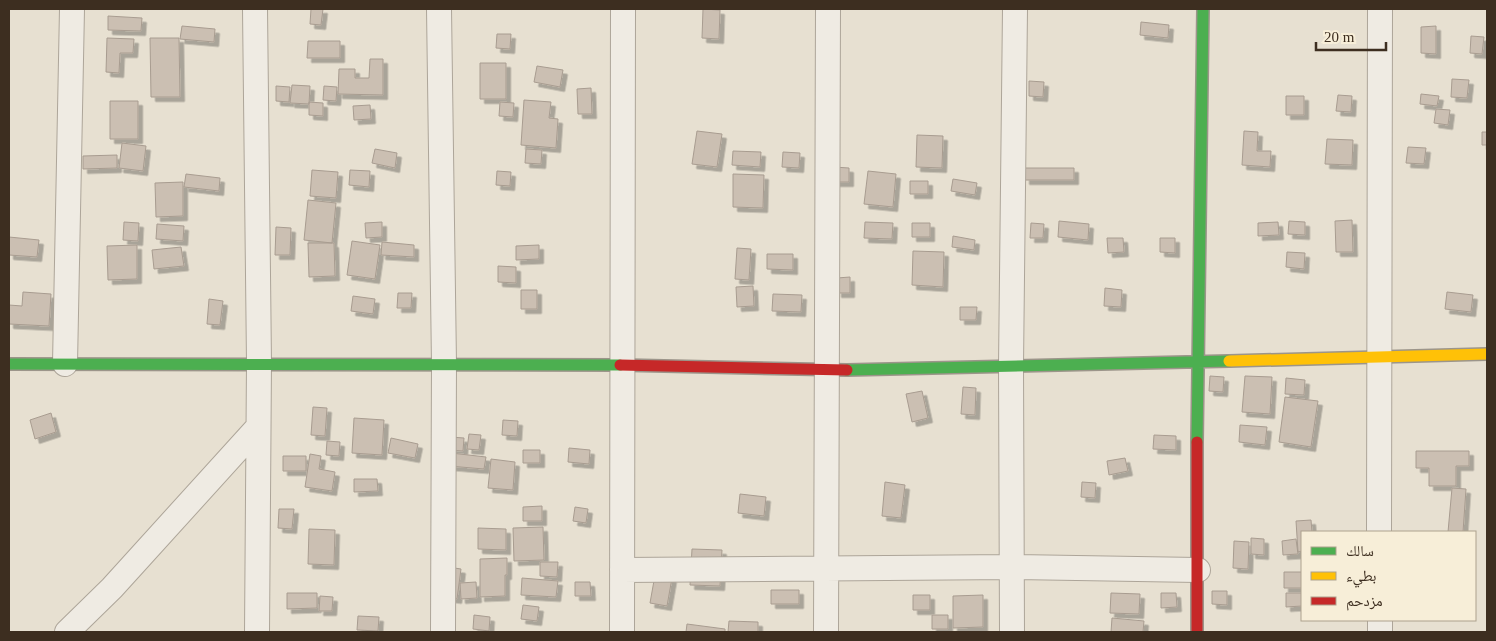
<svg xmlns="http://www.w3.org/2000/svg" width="1496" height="641" font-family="'Times New Roman','Noto Naskh Arabic',serif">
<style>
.building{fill:#cbbfb2;stroke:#a89c90;filter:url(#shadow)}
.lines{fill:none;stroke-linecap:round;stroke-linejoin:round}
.street-casing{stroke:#ada599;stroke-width:26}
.fast-casing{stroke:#9c958a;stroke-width:14}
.slow-casing{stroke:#9c958a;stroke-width:14}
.jam-casing{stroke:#9c958a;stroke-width:14}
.street{stroke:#efebe3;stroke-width:24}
.fast{stroke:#4caf50;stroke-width:11}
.slow{stroke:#ffc107;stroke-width:11}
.jam{stroke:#c62828;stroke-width:11}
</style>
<defs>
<filter id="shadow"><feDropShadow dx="4.5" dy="4.5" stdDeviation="0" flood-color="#0004"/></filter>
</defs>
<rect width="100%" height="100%" fill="#e7e0d1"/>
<!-- building -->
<path class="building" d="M311,9H323L321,25L310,24Z
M703,9L720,10L719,39L702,38Z
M108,16L142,18L141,31L108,30Z
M1141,22L1169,25L1168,38L1140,35Z
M182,26L215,29L214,42L180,39Z
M1436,26V54L1421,53V27Z
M497,34H511L510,49L496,48Z
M1471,36L1484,37L1482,54L1470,53Z
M107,38L134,39L133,53H120L119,73L106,72Z
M150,38H179L180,97H151Z
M308,41H340V58H307Z
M370,59H383V95L338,94L339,69H355V78H369Z
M480,63H506V99H480Z
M537,66L563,70L560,87L534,82Z
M1452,79L1469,80L1467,98L1451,97Z
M1029,81L1044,82L1043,97L1029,96Z
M292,85L310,86L309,104L290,103Z
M276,86L290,87L289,102L276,101Z
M324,86L337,87L336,101L323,100Z
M591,88L592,114H578L577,89Z
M1421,94L1439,96L1437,106L1420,104Z
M1338,95L1352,96L1351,112L1336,111Z
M1286,96H1304V115H1286Z
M524,100L551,102L549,118L558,119L556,148L521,145Z
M110,101H138V139H110Z
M309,102L323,103V116L309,115Z
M500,102L514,103L513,117L499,116Z
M370,105L371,119L354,120L353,106Z
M1436,109L1450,110L1448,125L1434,123Z
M697,131L722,134L717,167L692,164Z
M1244,131L1258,132L1257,151H1271L1270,167L1242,165Z
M1482,132H1487V145H1482Z
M917,135L943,136L942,168L916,167Z
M1327,139L1353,140L1352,165L1325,164Z
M122,143L146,146L143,171L119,168Z
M1408,147L1426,148L1424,164L1406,163Z
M375,149L397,153L395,168L372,163Z
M526,149L542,150L541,164L525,163Z
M733,151L761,152L760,167L732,165Z
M783,152L800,153L799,168L782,167Z
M117,155V168L83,169V156Z
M834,167L849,168V182H834Z
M1025,168H1074V180H1025Z
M312,170L338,172L336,198L310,196Z
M350,170L370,171L369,187L349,185Z
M497,171L511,172L510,186L496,185Z
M868,171L896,174L893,207L864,204Z
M186,174L220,178L219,191L184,187Z
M733,174L764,175L763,208L733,207Z
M953,179L977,183L975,195L951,191Z
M910,181H928V194H910Z
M183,182V216L156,217L155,183Z
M308,200L336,203L332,243L304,240Z
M1352,220L1353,252H1336L1335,221Z
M1059,221L1089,224L1088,240L1058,237Z
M1289,221L1305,222V235L1288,234Z
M124,222L139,223L138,241L123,240Z
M382,222V237L366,238L365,223Z
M865,222L893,223L892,239L864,238Z
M1278,222L1279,235L1258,236V223Z
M912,223H930V237H912Z
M1031,223L1044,224L1043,238H1030Z
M157,224L184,226L183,241L156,239Z
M276,227L291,228L290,255H275Z
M953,236L975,240L974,250L952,247Z
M9,237L39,240L37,257L9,255Z
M1107,238H1123L1124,252L1108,253Z
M1160,238H1175V253L1160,252Z
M352,241L380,245L375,279L347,275Z
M382,242L414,245V257L381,255Z
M308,243H334L335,276L309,277Z
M137,245V279L108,280L107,246Z
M539,245V259L516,260V246Z
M181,247L184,266L154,269L152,250Z
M737,248L751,249L749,280L735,279Z
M913,251L944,252L943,287L912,285Z
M1287,252L1305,253L1304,269L1286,267Z
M767,254H793V270L767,269Z
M498,266L516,267V283L498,282Z
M850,277V293H837V278Z
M753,286L754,306L737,307L736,287Z
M1105,288L1122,290L1121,307L1104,306Z
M521,290H537V309H521Z
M23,292L51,294L49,326L9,324V305L22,306Z
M1447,292L1473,295L1471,312L1445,309Z
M398,293H412L411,308H397Z
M773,294L802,295L801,312L772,311Z
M353,296L375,299L373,314L351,311Z
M209,299L223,301L220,325L207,324Z
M960,307H977L976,320H960Z
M1210,376L1224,377L1223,392L1209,391Z
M1245,376L1272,377L1270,414L1242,412Z
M1286,378L1305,380L1304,395L1285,394Z
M963,387L976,388L975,415L961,414Z
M922,391L928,418L912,422L906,394Z
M1285,397L1318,401L1311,447L1279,442Z
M313,407L327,408L325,436L311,435Z
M51,413L56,432L35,439L30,420Z
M354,418L384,420L382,455L352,453Z
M503,420L518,421L517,436L502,435Z
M1240,425L1267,427L1265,445L1239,442Z
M469,434L481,435L479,450L467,449Z
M1154,435L1176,436V450L1153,449Z
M450,437L464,438L463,451L449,450Z
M391,438L418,444L415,458L388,453Z
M327,441L340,442L339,456L326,455Z
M569,448L590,450L589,464L568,462Z
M523,450H540V463H523Z
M1416,451H1469V466H1456V486H1429V468H1416Z
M451,453L486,457L484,469L449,466Z
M310,454L321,456L319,469L335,472L332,491L305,487Z
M283,456H306V471H283Z
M1125,458L1128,471L1109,475L1107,461Z
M491,459L515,462L513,490L488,488Z
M354,479H377L378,491L354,492Z
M885,482L905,485L901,518L882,516Z
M1082,482L1096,483L1095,498L1081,497Z
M1452,488L1466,489L1463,532H1448Z
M740,494L766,497L764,516L738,513Z
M542,506V521H523V507Z
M575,507L588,509L586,523L573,521Z
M279,509H294L292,529L278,528Z
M1311,520L1312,532H1302V551L1298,552L1296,521Z
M543,527L544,560L514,561L513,528Z
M478,528L506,529V550L478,549Z
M309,529L335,530L334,565L308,564Z
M1251,538L1264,539V555L1251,554Z
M1296,539L1298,554L1283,555L1282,541Z
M1234,541L1249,542L1248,569L1233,568Z
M692,549L722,550L720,586L690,585Z
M507,558V575H505V596L480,597V559Z
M540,562H558L557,577L540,576Z
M448,567L461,569L457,599L444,597Z
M1284,572H1302V588H1284Z
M655,575L672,578L667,606L650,603Z
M522,578L558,581L556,597L521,595Z
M476,582L477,598L461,599L460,583Z
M575,582H590L591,596H575Z
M771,590H799V604H771Z
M1212,591H1227V605L1212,604Z
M287,593H317V608L287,609Z
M1111,593L1140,594L1139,614L1110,613Z
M1161,593H1176L1177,607L1161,608Z
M1286,593H1302V606L1286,607Z
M913,595H930V610H913Z
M983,595V627L953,628V596Z
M320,596L333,597L332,611H319Z
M523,605L539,607L537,621L521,619Z
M474,615L490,617L489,631L473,629Z
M932,615H948V629H932Z
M358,616L379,617L378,631L357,630Z
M1112,618L1144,621L1143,632H1111Z
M729,621L758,622V632H728Z
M687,624L725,629V632H686Z"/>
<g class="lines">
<defs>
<path id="street" d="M255,9L259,363L257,632
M439,9L444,364L443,632
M65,364L72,9
M1379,532L1380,9
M622,570L1011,567L1198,570
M1380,620V632
M67,632L112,588L258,427
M622,632L623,9
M826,632L828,9
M1012,632L1011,366L1015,9"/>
<path id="fast" d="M9,364L620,365
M847,370L1229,361
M1197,442L1203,9"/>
<path id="slow" d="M1229,361L1487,354"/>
<path id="jam" d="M620,365L847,370
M1197,442V632"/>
</defs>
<!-- street casing -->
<use href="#street" class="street-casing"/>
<!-- fast casing -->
<use href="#fast" class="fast-casing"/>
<!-- slow casing -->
<use href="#slow" class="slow-casing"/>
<!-- jam casing -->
<use href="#jam" class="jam-casing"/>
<!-- street -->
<use href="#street" class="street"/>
<!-- fast -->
<use href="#fast" class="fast"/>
<!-- slow -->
<use href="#slow" class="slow"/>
<!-- jam -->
<use href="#jam" class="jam"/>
</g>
<!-- border -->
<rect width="1496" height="641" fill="none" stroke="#3d2e20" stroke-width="20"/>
<!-- legend -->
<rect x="1301" y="531" width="175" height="90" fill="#f7eed8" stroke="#ada18e"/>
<rect x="1311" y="547" width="25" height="8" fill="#4caf50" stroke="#ada18e"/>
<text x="1346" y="556" font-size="15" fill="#3d2e20">سالك</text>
<rect x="1311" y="572" width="25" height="8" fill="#ffc107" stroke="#ada18e"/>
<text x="1346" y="581" font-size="15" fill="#3d2e20">بطيء</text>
<rect x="1311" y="597" width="25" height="8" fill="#c62828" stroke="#ada18e"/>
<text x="1346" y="606" font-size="15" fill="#3d2e20">مزدحم</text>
<!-- scale -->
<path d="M1316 42v8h70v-8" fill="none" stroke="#3d2e20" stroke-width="2.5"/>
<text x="1324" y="42" font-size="15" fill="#3d2e20" stroke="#f7eed8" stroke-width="4" paint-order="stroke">20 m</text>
</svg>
